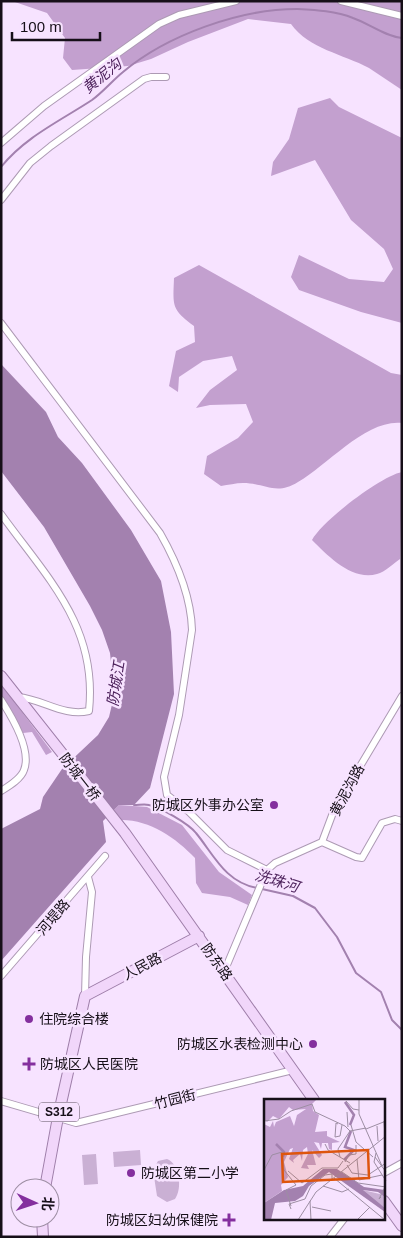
<svg xmlns="http://www.w3.org/2000/svg" width="403" height="1238" font-family="Helvetica,'Noto Sans SC',sans-serif">
<style>
.green{fill:#cab0d4}
.forest{fill:#c3a0cf}
.water{fill:#a381af}
.lines{fill:none;stroke-linecap:round;stroke-linejoin:round}
.stream{stroke:#a381af;stroke-width:2}
.minor-casing{stroke:#ad9ab4;stroke-width:8}
.primary-casing{stroke:#9e7ea9;stroke-width:12}
.minor{stroke:#fff;stroke-width:6}
.primary{stroke:#f1d6fa;stroke-width:10}
.poi-dot{fill:#842f9e;stroke:#f7e3ff;stroke-width:2}
.labels{text-anchor:middle;stroke-width:5;stroke-linejoin:round;paint-order:stroke}
.shield{fill:#f7e3ff;stroke:#5a4f5d;stroke-width:1}
.shield-label{font-size:12px;font-weight:bold;fill:#160f18}
.street-label{font-size:14px;fill:#160f18;stroke:#f7e3ff}
.poi-label{font-size:14px;fill:#160f18;stroke:#f7e3ff;text-anchor:end}
.water-label{font-size:15px;font-style:italic;fill:#4e235d;stroke:#f7e3ff}
.inset-river{fill:none;stroke:#a381af;stroke-width:2.5}
.inset-road{fill:none;stroke:#9d8ea3;stroke-width:1}
.view{fill:#de550d;fill-opacity:0.15;stroke:#de550d;stroke-width:2.5}
.inset-edge{fill:none;stroke:#160f18;stroke-width:2.5}
</style>
<rect width="100%" height="100%" fill="#f7e3ff"/>
<!-- green -->
<path class="green" d="M140,1150L141,1165L114,1167L113,1152Z
M96,1154L98,1184L84,1185L82,1155Z
M167,1159C179,1163 183,1188 175,1199L167,1202L157,1196L153,1170L158,1161Z"/>
<!-- forest -->
<path class="forest" d="M12,1H402V90C391,83 380,75 369,68C343,54 309,49 291,24L248,19L188,42L151,59L128,66L72,70L63,58L65,38L47,13Z
M330,98L339,107L402,138V323L361,312L299,290L291,277L299,255L349,279L384,282L393,269L384,249L351,220L315,160L271,176L273,162L289,139L298,108Z
M199,265L391,373L402,375V423C366,419 328,465 298,482C276,496 265,483 243,483C236,483 228,485 221,486L204,474L207,456L238,438L253,422L246,404L210,405L196,408L210,390L237,370L232,356L203,361L179,377L178,392L169,386L176,351L195,342L194,326C171,309 173,306 174,278Z
M402,472L400,559C394,563 385,572 377,574C352,581 328,556 312,540C322,521 381,476 402,472Z
M1,684L52,752L46,755L32,732L23,733L1,694Z
M119,805L147,807L182,825L219,872L252,895L248,905L230,897L202,893L196,883L195,858C176,838 150,820 122,820L114,810Z"/>
<!-- water -->
<path class="water" d="M1,364L46,412L58,437L82,463L131,530L161,581L171,632L174,694L150,788L134,805H119L103,821L106,842L1,961V829L40,809L43,797L62,769L98,735L109,717L114,696L112,672L110,653L102,630L90,606L44,527L1,471Z"/>
<g class="lines">
<!-- stream -->
<path class="stream" d="M1,167C25,137 60,121 92,100C103,92 112,81 123,72C167,35 240,9 297,9C316,10 336,11 353,18C370,24 384,36 402,38
M134,805C139,805 145,804 149,805C160,807 189,824 196,833C214,855 225,882 257,888
M262,889L293,896L315,908L337,937L356,973L381,992L392,1020L402,1030"/>
<defs>
<path id="minor" d="M341,1L402,16
M1,143L44,106L159,24L179,15L236,1
M1,200L30,163L51,146L144,79L151,77H166
M1,323L160,533C176,561 191,597 192,630L179,715L164,777L167,795L188,811L227,850L267,870
M1,514C47,578 98,626 89,711C63,717 43,699 18,697
M1,700C12,717 32,750 24,770C21,779 9,786 1,791
M322,842L356,857L362,858L382,823L395,819L402,821
M224,972L267,870L275,863L322,842L334,810L402,696
M1,976L105,856
M85,996L86,957L92,892L88,877
M1,1101L76,1123L293,1070
M384,1173L402,1163
M330,1237L344,1219"/>
<path id="primary" d="M1,676L125,833L314,1100
M45,1188L58,1117L85,996L199,936
M384,1201L402,1226
M42,1218L43,1237"/>
</defs>
<!-- minor casing -->
<use href="#minor" class="minor-casing"/>
<!-- primary casing -->
<use href="#primary" class="primary-casing"/>
<!-- minor -->
<use href="#minor" class="minor"/>
<!-- primary -->
<use href="#primary" class="primary"/>
</g>
<!-- markers -->
<g class="poi-dot">
<circle cx="274" cy="805" r="5"/>
<circle cx="29" cy="1019" r="5"/>
<circle cx="313" cy="1044" r="5"/>
<path d="M26.5 1056.5h5v5h5v5h-5v5h-5v-5h-5v-5h5z"/>
<circle cx="131" cy="1173" r="5"/>
<path d="M226.5 1212.5h5v5h5v5h-5v5h-5v-5h-5v-5h5z"/>
</g>
<g class="labels">
<!-- shield labels -->
<rect class="shield" x="39" y="1102.5" width="40" height="19" rx="4"/>
<g class="shield-label">
<text x="59" y="1116">S312</text>
</g>
<!-- street labels -->
<g class="street-label">
<text transform="translate(80 777) rotate(52)" y="5">防城一桥</text>
<text transform="translate(347 790) rotate(-62)" y="5">黄泥沟路</text>
<text transform="translate(53 917) rotate(-49)" y="5">河堤路</text>
<text transform="translate(217 962) rotate(55)" y="5">防东路</text>
<text transform="translate(142 966) rotate(-28)" y="5">人民路</text>
<text transform="translate(175 1099) rotate(-14)" y="5">竹园街</text>
</g>
<!-- poi labels -->
<g class="poi-label">
<text x="264" y="810">防城区外事办公室</text>
<text x="39" y="1024" text-anchor="start">住院综合楼</text>
<text x="303" y="1049">防城区水表检测中心</text>
<text x="40" y="1069" text-anchor="start">防城区人民医院</text>
<text x="141" y="1178" text-anchor="start">防城区第二小学</text>
<text x="218" y="1225">防城区妇幼保健院</text>
</g>
<!-- water labels -->
<g class="water-label">
<text transform="translate(102 76) rotate(-39)" y="5">黄泥沟</text>
<text transform="translate(116 684) rotate(-81)" y="5">防城江</text>
<text transform="translate(277 881) rotate(17)" y="5">洗珠河</text>
</g>
</g>
<!-- overview -->
<g transform="translate(264 1099)">
<rect width="121" height="121" fill="#f7e3ff"/>
<path d="M99,91L120,96L121,109L102,96Z" fill="#cab0d4"/>
<path d="M0,0H53L48,5L49,12L55,16L51,33L63,32V37L76,43L68,44V51L65,50L64,44H58L57,50L55,44L50,43L58,56L55,59L48,51L52,66H43L45,70L37,69L44,55L43,48L39,51L38,62L36,55L29,61L30,64L25,60L29,49L26,50L20,63L24,78L17,86L18,92L0,104V25L6,28L9,22L10,28L12,23L26,17L30,27L33,16L42,10L29,11L25,8L15,20L9,17L3,23L0,20Z" fill="#c3a0cf"/>
<path d="M59,70H73L100,88L121,91V98L114,93L99,91L121,109V113L65,73L45,87L39,97L31,102L11,104L7,121L0,120V104L20,91L39,87Z" fill="#a381af"/>
<path class="inset-river" d="M81,3L90,16L86,26M12,45L20,53L19,58M80,61L90,51L81,48L87,32"/>
<path class="inset-road" d="M95,0V15L118,67M82,2L89,10L95,11M83,13L84,28M0,22L15,20L27,12L48,5L51,13L81,27L86,32L102,29M120,22L121,37M74,25L72,24L71,38L76,37L78,26M87,26L92,43L109,58M113,27L114,42M102,30L122,22M61,45L64,51L86,64M112,54L110,63L122,82M76,58L74,50L86,32M111,58L122,73M93,60L95,81L118,76M81,63L85,56L92,55V46M83,66L88,74L104,76L122,64M0,71L8,56L18,53L20,71L32,86M24,72L38,84L58,69H74L79,62M78,73L94,84L122,88M70,79L121,121M59,87L78,93L85,90M117,98L115,100L121,88M46,102L47,121M27,107L22,91L32,86M48,108L67,112M27,110L25,105L41,100L47,87L61,76L68,75V80M34,121L52,93L122,37M93,121L106,108"/>
<path class="view" d="M104,51L105,79L19,83L18,55Z"/>
<rect width="121" height="121" class="inset-edge"/>
</g>
<!-- border -->
<rect width="403" height="1238" fill="none" stroke="#160f18" stroke-width="5"/>
<!-- north arrow -->
<g transform="translate(35 1203) rotate(93)"><circle r="24" fill="#f7e3ff" stroke="#9d8ea3"/>
<path d="M0-4L9 19L0 12L-9 19Z" fill="#842f9e"/>
<text y="-8" font-size="14" font-weight="bold" text-anchor="middle" fill="#160f18">北</text>
</g>
<!-- scale -->
<path d="M12 32v8h88v-8" fill="none" stroke="#160f18" stroke-width="2.5"/>
<text x="20" y="32" font-size="15" fill="#160f18" stroke="#f7e3ff" stroke-width="4" paint-order="stroke">100 m</text>
</svg>
